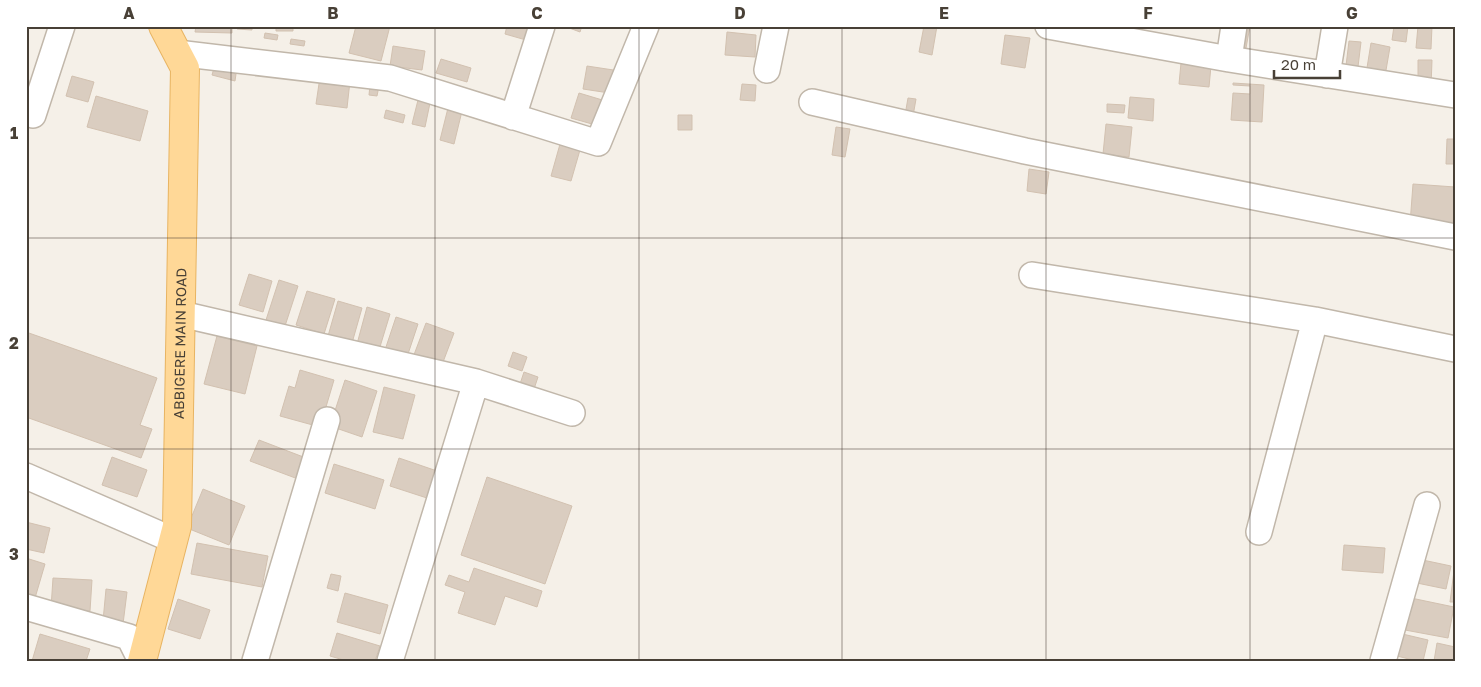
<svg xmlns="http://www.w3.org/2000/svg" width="1481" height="687" font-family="'Golos Text',sans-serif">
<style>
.building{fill:#dacdc0;stroke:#d2c1b0}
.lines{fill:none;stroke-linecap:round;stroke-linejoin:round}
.minor-casing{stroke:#c1b7aa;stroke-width:28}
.major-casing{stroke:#e8b462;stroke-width:30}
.minor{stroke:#fff;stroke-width:25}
.major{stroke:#ffd897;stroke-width:28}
.grid{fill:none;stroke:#484036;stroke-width:1;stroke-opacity:0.55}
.labels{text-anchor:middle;stroke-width:4;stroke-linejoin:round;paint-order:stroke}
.street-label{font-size:14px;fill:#484036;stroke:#fff}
.neatline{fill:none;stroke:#484036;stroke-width:2}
.grid-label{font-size:16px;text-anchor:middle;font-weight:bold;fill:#484036}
</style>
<rect width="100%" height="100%" fill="#f5f0e8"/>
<!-- building -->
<path class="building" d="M196,26H232V33L195,32Z
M238,26H252V30L237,29Z
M276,26H293V31H276Z
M356,26H390L381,61L349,53Z
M507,26H538L533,42L505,34Z
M564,26H582L580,32Z
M924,26H937L932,55L919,52Z
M1240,26H1250L1246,48L1236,47Z
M1394,26H1408L1406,42L1392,40Z
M1418,26H1432L1431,49L1416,48Z
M727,32L756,35L755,57L725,55Z
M265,33L278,35L277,40L264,38Z
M1005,35L1030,38L1025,68L1001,64Z
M291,39L305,41L304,46L290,44Z
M1349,41L1361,42L1357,75L1345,74Z
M1371,43L1390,47L1385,76L1366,74Z
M393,46L425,51L422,70L390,66Z
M441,59L471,68L467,82L436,73Z
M1418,60H1432L1431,87H1418Z
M1181,63L1211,66L1209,87L1179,84Z
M587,66L620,71L616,94L583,89Z
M214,68L236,74L235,81L212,75Z
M72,76L94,82L88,102L66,96Z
M320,77L350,81L347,108L316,104Z
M1233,83L1264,85L1262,122L1231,120L1233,93L1250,94V86L1233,85Z
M742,84L756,85L755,101L740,100Z
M370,85L379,86L377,96L369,95Z
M579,93L609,102L599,126L571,118Z
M96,96L148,111L140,141L87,127Z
M1130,97L1154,99L1153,121L1128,118Z
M908,98L916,99L913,116L905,115Z
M418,100L430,103L425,127L412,124Z
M449,104L463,107L454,144L440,140Z
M1107,104L1125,105L1124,113L1107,112Z
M386,110L405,115L403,123L384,118Z
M678,115H692V130H678Z
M1106,124L1132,127L1129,157L1103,154Z
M836,127L850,129L845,157L832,155Z
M562,137L582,143L571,181L551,176Z
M1447,139H1455V164H1446Z
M1029,169L1049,172L1046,194L1027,191Z
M1413,184L1455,187L1453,227L1410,224Z
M249,274L272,281L263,312L239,305Z
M279,280L298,286L285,326L266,320Z
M307,291L335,299L324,334L296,325Z
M338,301L362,308L352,343L328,336Z
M367,307L390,314L379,350L357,344Z
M396,317L418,324L407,357L385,350Z
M426,323L454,333L440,370L412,360Z
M26,332L157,378L140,425L152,429L141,458L26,417Z
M217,336L257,346L245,394L204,384Z
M513,352L527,357L522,371L508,366Z
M300,370L334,380L320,427L280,416L289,386L295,388Z
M524,372L538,377L534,389L520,384Z
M345,380L377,391L362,437L330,426Z
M384,387L415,395L403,439L373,432Z
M259,440L306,458L298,479L250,461Z
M112,457L147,470L137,497L102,485Z
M399,458L440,472L430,499L390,486Z
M334,464L384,480L375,509L325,493Z
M487,477L572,506L545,584L461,555Z
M203,489L245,506L229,545L187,528Z
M26,522L50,528L44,553L26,549Z
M197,543L268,556L262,587L191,574Z
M1344,545L1385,548L1383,573L1342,570Z
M26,558L45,564L35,598L26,595Z
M1418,559L1451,566L1446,589L1412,582Z
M1455,563V602H1450Z
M474,568L542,591L537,607L505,596L495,625L458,613L465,592L445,585L449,575L469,582Z
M331,574L341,576L338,591L327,588Z
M53,578L92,580L90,611L51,608Z
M106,589L127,592L123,624L103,621Z
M345,593L388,605L380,634L337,622Z
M1411,598L1454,607L1448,638L1405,630Z
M178,599L210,610L200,639L168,629Z
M1394,632L1428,640L1423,661H1417L1389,654Z
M337,633L380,646L375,661H347L330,656Z
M40,634L90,649L86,661H32Z
M1437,643L1455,647V661H1434Z"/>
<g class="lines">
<defs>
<path id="minor" d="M1048,26L1229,59L1455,95
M177,53L390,78L598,143L646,26
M1229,59L1234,26
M767,70L776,26
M1327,75L1335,26
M812,102L1025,151L1455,237
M26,112L33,115L62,26
M513,117L542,26
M1032,275L1315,320L1455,349
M181,314L476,382L390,661
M476,382L572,413
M26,476L173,540
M1259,532L1315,320
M26,607L129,637L141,661
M255,661L327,420
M1383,661L1427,505"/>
<g id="major">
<path id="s1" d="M142,661L177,526L185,68L163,26"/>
</g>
</defs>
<!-- minor casing -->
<use href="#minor" class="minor-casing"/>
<!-- major casing -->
<use href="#major" class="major-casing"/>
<!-- minor -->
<use href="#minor" class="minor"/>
<!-- major -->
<use href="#major" class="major"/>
</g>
<!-- grid -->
<path class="grid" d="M231,26V661M435,26V661M639,26V661M842,26V661M1046,26V661M1250,26V661M26,238H1455M26,449H1455"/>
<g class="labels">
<!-- street labels -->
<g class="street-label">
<text dy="5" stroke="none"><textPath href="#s1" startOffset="322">ABBIGERE MAIN ROAD</textPath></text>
</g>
</g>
<!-- border -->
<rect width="1481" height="687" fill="none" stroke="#ffffff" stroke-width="55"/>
<!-- scale -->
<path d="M1274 70v8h66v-8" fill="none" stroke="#484036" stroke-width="2.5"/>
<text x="1281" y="70" font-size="15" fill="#484036" stroke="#ffffff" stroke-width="4" paint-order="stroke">20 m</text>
<rect x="28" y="28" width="1426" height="632" class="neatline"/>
<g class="grid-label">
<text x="129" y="19">A</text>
<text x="333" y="19">B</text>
<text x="537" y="19">C</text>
<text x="740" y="19">D</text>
<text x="944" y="19">E</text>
<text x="1148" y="19">F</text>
<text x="1352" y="19">G</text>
<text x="14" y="139">1</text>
<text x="14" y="349">2</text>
<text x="14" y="560">3</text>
</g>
</svg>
